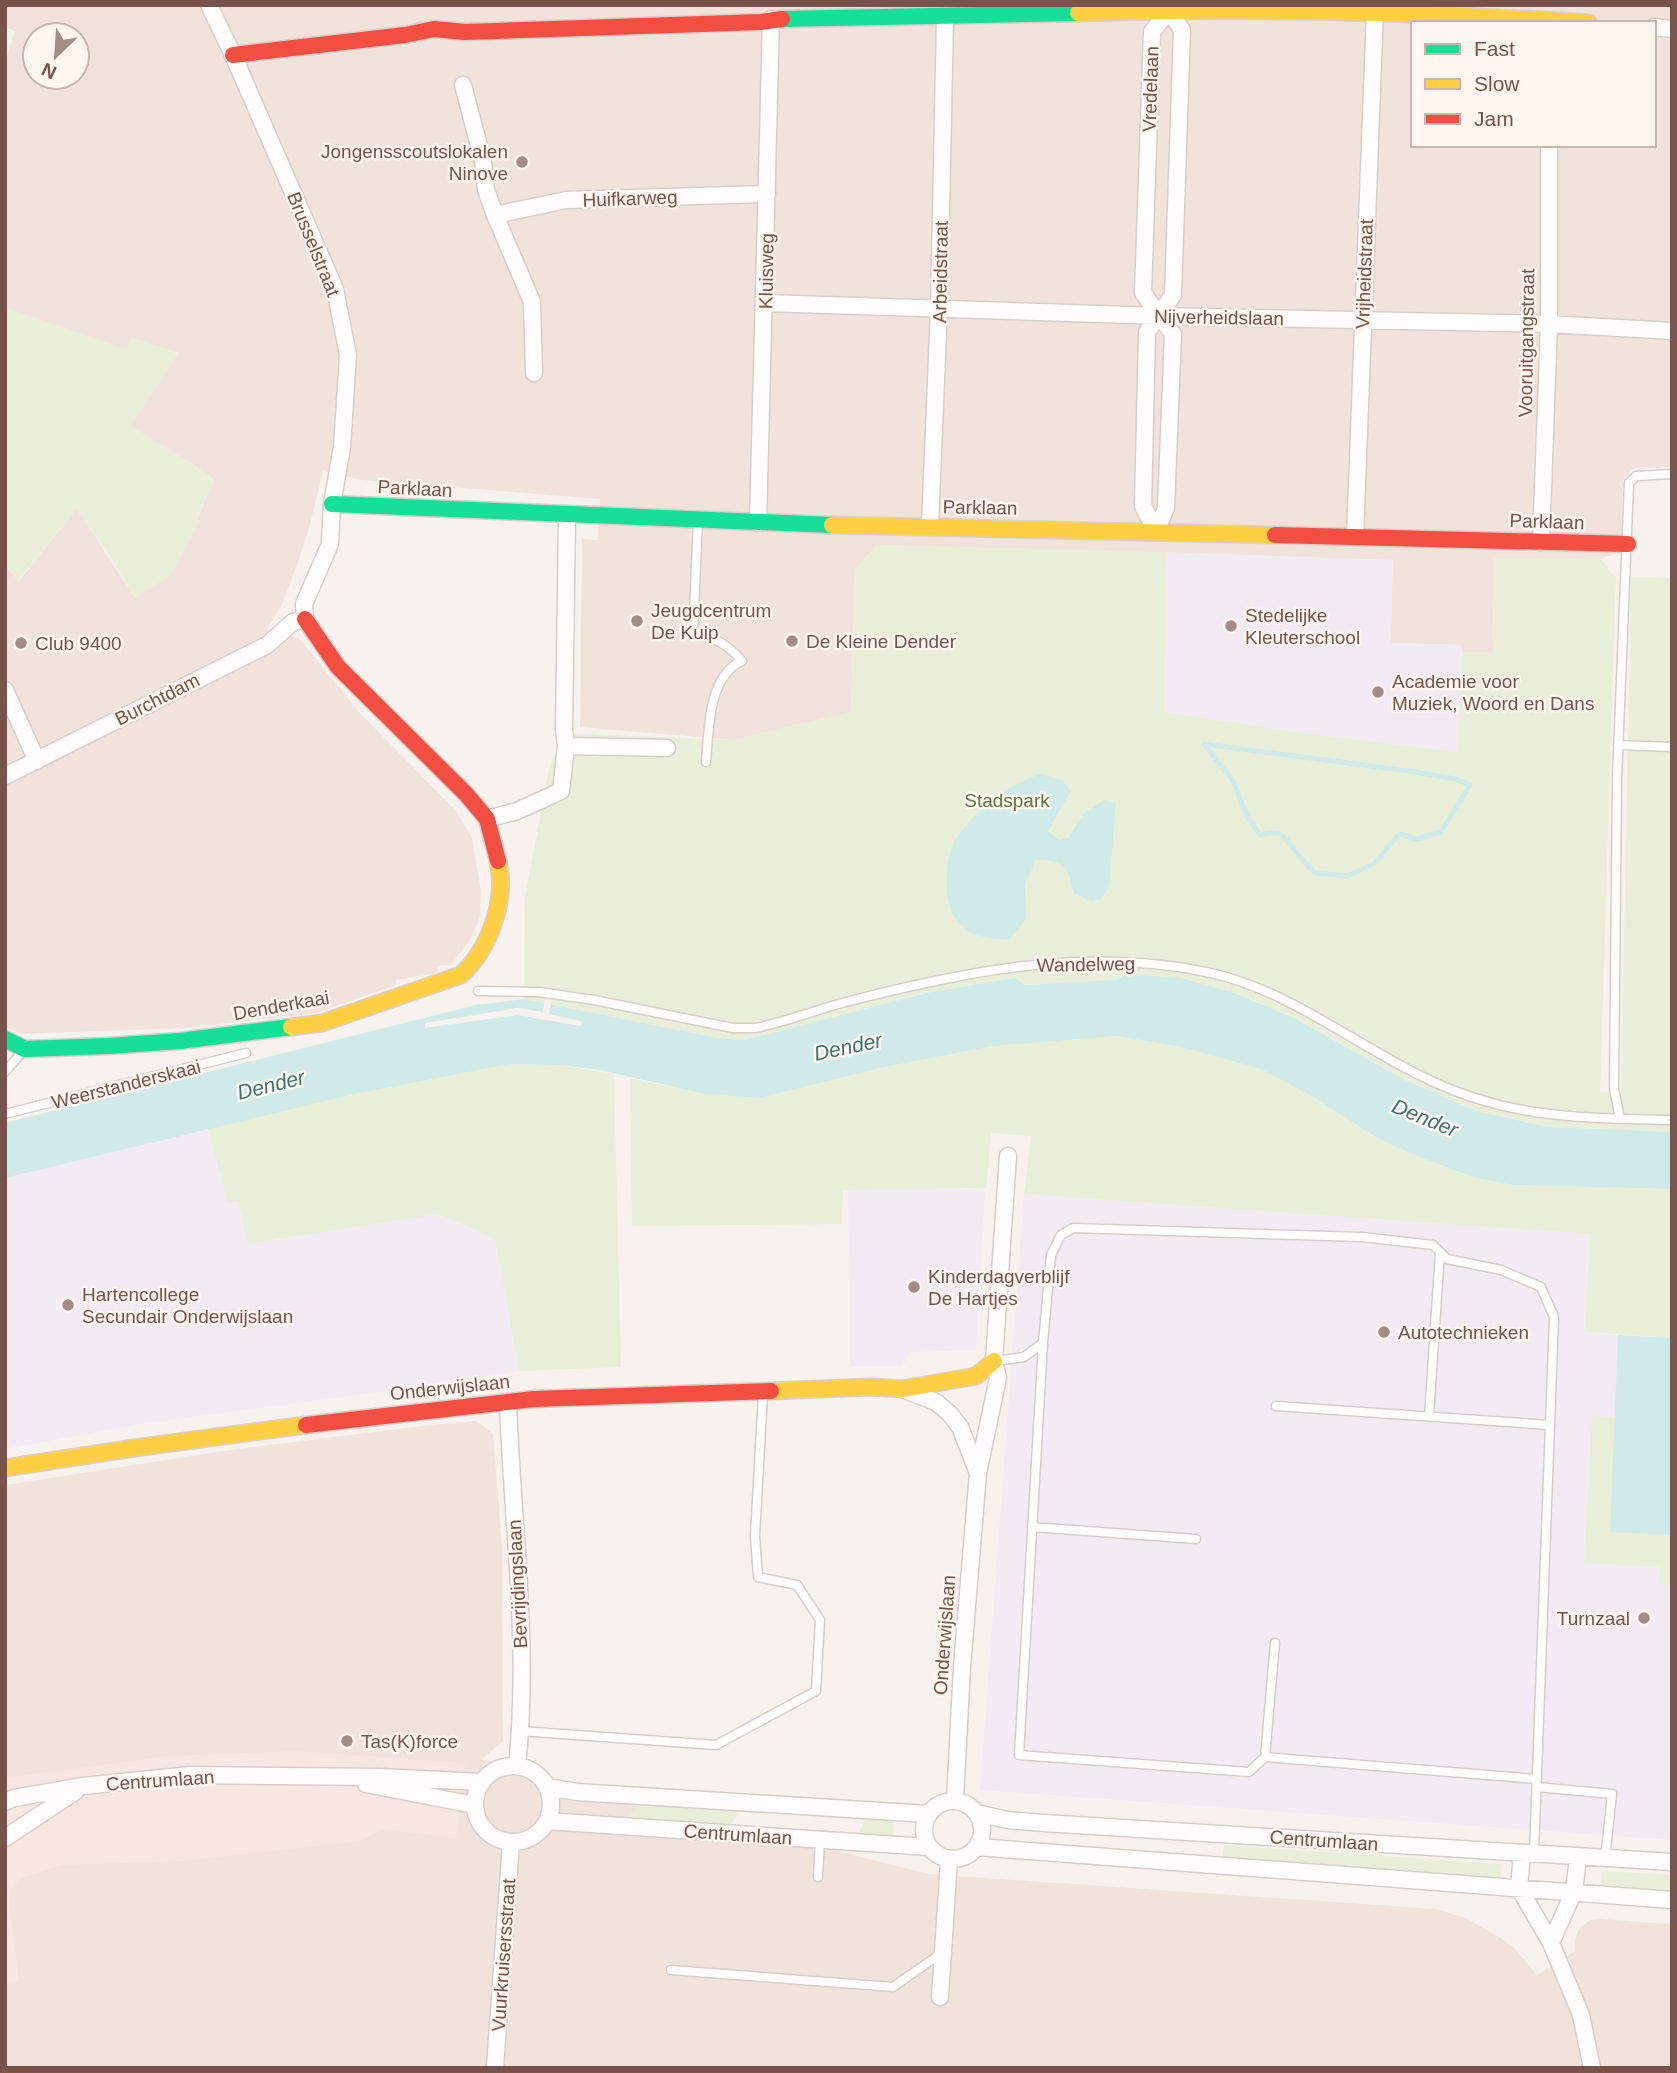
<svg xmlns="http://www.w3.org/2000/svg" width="1677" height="2073" font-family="Helvetica,sans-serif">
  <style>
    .residential { fill: #f1e3dc; fill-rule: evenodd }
    .commercial { fill: #f7e6e2 }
    .education { fill: #f2ebf4 }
    .green { fill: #e9eed9 }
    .water { fill: #cfeae8 }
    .pier { fill: #f8f2ee }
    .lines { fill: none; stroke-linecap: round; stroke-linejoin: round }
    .stream { stroke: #cfeae8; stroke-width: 5 }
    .lane-casing { stroke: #d7ceca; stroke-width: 11 }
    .street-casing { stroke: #d7ceca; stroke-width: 19 }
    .fast-casing { stroke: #d9cecb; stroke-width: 19 }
    .slow-casing { stroke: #d9cecb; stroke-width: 19 }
    .jam-casing { stroke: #d9cecb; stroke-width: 19 }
    .lane { stroke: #fefdfc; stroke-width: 8 }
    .street { stroke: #fefdfc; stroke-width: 16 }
    .fast { stroke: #16e098; stroke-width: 16 }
    .slow { stroke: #ffcf43; stroke-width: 16 }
    .jam { stroke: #f24e42; stroke-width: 16 }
    .poi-dot { fill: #a58b85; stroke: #fff6f0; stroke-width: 2.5 }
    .labels { text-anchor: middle; stroke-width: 5; stroke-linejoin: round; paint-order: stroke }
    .street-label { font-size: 19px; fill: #78534c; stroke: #fff6f0 }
    .poi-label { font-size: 19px; fill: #78534c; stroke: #fff6f0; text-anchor: start }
    .park-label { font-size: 19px; fill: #5c7741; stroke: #fff6f0 }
    .water-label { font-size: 21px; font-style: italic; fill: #3c7574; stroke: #fff6f0 }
  </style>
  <rect width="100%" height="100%" fill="#f8f2ee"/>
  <!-- residential -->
  <path class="residential" d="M5,5H1672V467L1633,469L1623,480L1621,552L1600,559L1494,558L1493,653L1462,652L1461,645L1391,643L1392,560L877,545L855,570L851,712L734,740L580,727L582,539L597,540L600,499L362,480L323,471L309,528L298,562L281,607L267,629L298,638L302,642L359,712L457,812L472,838L481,891L480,917L472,937L451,965L437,966L438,973L396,980V985L316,1013L184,1028L19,1034L5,1025V565L19,581L77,508L135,598L181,553L199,522L197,519L214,480L197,467L130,426L178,353L131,338L128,350L5,308V61L15,31L5,27ZM1413,23H1654V145H1413ZM35,35H77V77H35Z
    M477,1421L493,1434L502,1547L503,1741L482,1759L928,1874L1436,1909L1466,1918L1501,1938L1514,1948L1537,1975L1575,1951V1939L1579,1929L1590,1920L1601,1919L1672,1924V2068H5V1485L230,1450L430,1425Z"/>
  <!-- commercial -->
  <path class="commercial" d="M297,1751L465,1763L456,1839L384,1829L360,1841L183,1861L62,1865L22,1878L11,1889L9,1903L19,1981L5,1982V1778L169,1756Z"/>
  <!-- education -->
  <path class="education" d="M1166,552L1393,560L1391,643L1461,645L1459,752L1294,732L1164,712Z
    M208,1129L229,1202L238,1200L249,1244L437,1214L495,1239L519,1371L431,1385L145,1423L5,1449V1178Z
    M848,1176L985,1192L976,1350L911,1352L902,1366H850Z
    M1024,1194L1590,1234L1585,1332L1618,1335L1616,1418L1592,1415L1584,1562L1661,1567L1659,1584L1672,1585V1840L980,1790Z"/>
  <!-- green -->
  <path class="green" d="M5,308L127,349L131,337L178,353L130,426L197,467L214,480L197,518L199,522L171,575L135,598L109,555L77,508L18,581L5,565Z
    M877,545L1166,552L1164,712L1294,732L1458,752L1462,652L1493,653L1494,558L1600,559L1616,577L1600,1092L1621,1093L1631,577L1672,578V1132L1548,1127L1476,1111L1405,1080L1294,1018L1237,994L1181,978L1025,985L1014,978L931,992L744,1040L718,1038L524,999L525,897L549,768L556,753L557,733L733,740L851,712L855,570Z
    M1116,1036L1182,1047L1261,1069L1315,1098L1377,1138L1412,1154L1475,1178L1513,1185L1672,1189V1338L1585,1332L1590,1234L1024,1194L1031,1136L991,1133L986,1188L843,1190L842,1224L632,1226L630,1078L705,1094L759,1098L880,1068L993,1046Z
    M510,1064L560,1065L614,1074L621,1367L519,1371L495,1239L438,1214L248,1244L238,1201L228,1202L208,1129L355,1094Z
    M1592,1415L1616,1418L1610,1531L1672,1535V1585L1659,1584L1660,1567L1584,1563Z
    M637,1804L740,1811L731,1825L628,1818Z
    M866,1818L894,1820L893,1839L856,1837Z
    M1224,1845L1502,1864L1500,1878L1222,1858Z
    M1602,1871L1672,1875V1890L1601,1885Z"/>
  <!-- water -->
  <path class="water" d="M1041,774L1062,780L1071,791L1048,831L1059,840L1068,838L1085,812L1105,800L1116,803L1109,886L1101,899L1091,901L1074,893C1067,866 1064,860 1036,860L1025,883L1026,919L1010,939C963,940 945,922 947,875C947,864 950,848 956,839C977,809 1007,785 1041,774Z
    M1126,974L1181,978L1237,994L1294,1018L1405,1080L1476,1111L1548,1127L1672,1132V1189L1513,1185L1475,1178L1412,1154L1377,1138L1315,1098L1261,1069L1182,1047L1116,1036L993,1046L880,1068L759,1098L705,1094L600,1070L560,1065L510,1064L355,1094L5,1178V1123L476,1005L524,999L718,1038L744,1040L931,992L1015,978L1025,985L1117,980Z
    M1618,1335L1672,1338V1535L1610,1532Z"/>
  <!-- pier -->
  <path class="pier" d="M545,999L551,1000L549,1014L582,1021L581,1026L518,1015L425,1028V1023L517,1008L543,1012Z"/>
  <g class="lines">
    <!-- stream -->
    <path class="stream" d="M1204,744L1416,772L1455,779L1470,785L1441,832L1417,839L1399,834L1375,863L1348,876L1315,873C1308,866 1302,859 1296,852C1281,835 1286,829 1260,835L1247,816L1233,781Z"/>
    <!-- lane casing -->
    <g class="lane-casing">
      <path id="lane" d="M698,521L693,634C715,637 727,644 742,661C708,676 709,729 706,762
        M1618,745L1672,747
        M478,991L539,992L594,1000L733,1028H755C786,1022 815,1010 846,1002C965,971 1089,946 1211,973C1289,991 1350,1041 1419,1075C1506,1119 1578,1118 1672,1120
        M5,1072L23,1051
        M5,1114L246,1053
        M1620,1118L1614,1089L1617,779L1629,483L1636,476L1672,474
        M1043,1343L1019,1755L1249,1772L1265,1757L1537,1779
        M996,1361L1024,1357L1043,1343L1051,1255L1061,1235L1073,1228L1362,1237L1433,1245L1447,1259L1501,1270L1541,1287L1554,1317L1534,1854
        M1276,1406L1550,1425
        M1429,1416L1440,1252
        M1032,1527L1196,1539
        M520,1731L716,1745L816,1691L820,1620L797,1585L758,1577L755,1536L763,1394
        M1265,1757L1275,1643
        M1537,1787L1612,1794L1605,1859
        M818,1877L820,1840
        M671,1970L893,1987L943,1952"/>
    </g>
    <!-- street casing -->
    <g class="street-casing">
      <path id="street" d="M1654,27L1672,29
        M463,85L483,161L486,190L495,215
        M765,303L1159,316L1549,324L1672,331
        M534,373L532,302L495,215L566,200L767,194
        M758,523L771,19
        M930,526L939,308L945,18
        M1156,532L1166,508L1173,334L1143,293L1152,32L1169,10L1182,30L1173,295L1147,332L1143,506L1156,532
        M1355,537L1375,11
        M1541,542L1549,324V145
        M5,690L37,761
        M566,746L667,748
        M5,776L267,645L293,622L305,619L304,604L330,544L332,504L342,447L348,355L335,289L233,55L209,5
        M487,819L517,811L561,791L566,746L564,730L567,516
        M902,1389L936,1402L950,1414L960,1427L978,1473L962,1667L955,1800
        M508,1402C512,1523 530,1645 517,1766
        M978,1473L998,1378L994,1361L1008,1156
        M475 1804a38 38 0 1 1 76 0a38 38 0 1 1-76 0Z
        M366,1784L474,1805
        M547,1787L577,1792L928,1814
        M924 1830a29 29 0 1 1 58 0a29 29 0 1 1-58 0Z
        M5,1802L14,1798L83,1786L190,1775L380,1777L482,1782
        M977,1813L1007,1820L1044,1823L1672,1862
        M547,1821L928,1847
        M5,1838L76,1791
        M977,1847L1672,1900
        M1522,1853L1519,1888L1551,1943L1581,2015L1592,2068
        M1551,1943L1574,1891L1578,1858
        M940,1997L949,1860
        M495,2068L511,1842"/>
    </g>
    <!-- fast casing -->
    <g class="fast-casing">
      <path id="fast" d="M782,19L1078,13
        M332,504L832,525
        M5,1039L25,1049L108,1046L180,1041L291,1027"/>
    </g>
    <!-- slow casing -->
    <g class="slow-casing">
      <path id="slow" d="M1078,13C1249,7 1419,12 1589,23
        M832,525L1275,535
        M291,1027L322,1023L461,975C490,948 507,900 498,861
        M771,1391L871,1387L902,1389L976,1376L994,1361
        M5,1468L134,1448L306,1425"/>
    </g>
    <!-- jam casing -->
    <g class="jam-casing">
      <path id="jam" d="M233,55L405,35L434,29L465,32L761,22L782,19
        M1275,535L1628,544
        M305,619L338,667L466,794L487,819L498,861
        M306,1425L534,1399L771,1391"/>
    </g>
    <!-- lane -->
    <use href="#lane" class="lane"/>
    <!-- street -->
    <use href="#street" class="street"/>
    <!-- fast -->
    <use href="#fast" class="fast"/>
    <!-- slow -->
    <use href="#slow" class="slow"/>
    <!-- jam -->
    <use href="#jam" class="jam"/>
  </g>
  <!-- markers -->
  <g class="poi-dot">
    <circle cx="522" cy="162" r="7"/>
    <circle cx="637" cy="621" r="7"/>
    <circle cx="1231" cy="626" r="7"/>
    <circle cx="792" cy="641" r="7"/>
    <circle cx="21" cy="643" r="7"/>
    <circle cx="1378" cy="692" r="7"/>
    <circle cx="914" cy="1287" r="7"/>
    <circle cx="68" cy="1305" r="7"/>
    <circle cx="1384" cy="1332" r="7"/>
    <circle cx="1644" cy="1618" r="7"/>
    <circle cx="347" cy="1741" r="7"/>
  </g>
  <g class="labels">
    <!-- street labels -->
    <g class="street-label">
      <text transform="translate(1150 89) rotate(-88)" y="7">Vredelaan</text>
      <text transform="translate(630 198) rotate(-2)" y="7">Huifkarweg</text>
      <text transform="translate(314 244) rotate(68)" y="7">Brusselstraat</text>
      <text transform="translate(766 271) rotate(-89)" y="7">Kluisweg</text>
      <text transform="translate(940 272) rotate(-89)" y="7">Arbeidstraat</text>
      <text transform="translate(1364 274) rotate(-88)" y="7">Vrijheidstraat</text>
      <text transform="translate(1219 317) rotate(1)" y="7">Nijverheidslaan</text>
      <text transform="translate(1526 343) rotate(-89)" y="7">Vooruitgangstraat</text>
      <text transform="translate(415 488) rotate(3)" y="7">Parklaan</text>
      <text transform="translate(980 507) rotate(1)" y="7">Parklaan</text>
      <text transform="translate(1547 521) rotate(2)" y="7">Parklaan</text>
      <text transform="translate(157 699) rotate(-27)" y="7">Burchtdam</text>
      <text transform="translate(1086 964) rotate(-1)" y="7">Wandelweg</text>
      <text transform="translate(281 1005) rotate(-10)" y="7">Denderkaai</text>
      <text transform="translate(126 1084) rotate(-14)" y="7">Weerstanderskaai</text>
      <text transform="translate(450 1387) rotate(-6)" y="7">Onderwijslaan</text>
      <text transform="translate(517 1584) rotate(-93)" y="7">Bevrijdingslaan</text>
      <text transform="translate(944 1635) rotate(-86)" y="7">Onderwijslaan</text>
      <text transform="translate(160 1780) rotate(-4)" y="7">Centrumlaan</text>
      <text transform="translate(738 1834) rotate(4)" y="7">Centrumlaan</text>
      <text transform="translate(1324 1840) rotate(4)" y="7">Centrumlaan</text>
      <text transform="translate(503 1955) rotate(-86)" y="7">Vuurkruisersstraat</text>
    </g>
    <!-- poi labels -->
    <g class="poi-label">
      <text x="508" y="158" text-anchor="end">Jongensscoutslokalen<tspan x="508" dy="22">Ninove</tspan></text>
      <text x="651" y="617">Jeugdcentrum<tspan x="651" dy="22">De Kuip</tspan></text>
      <text x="1245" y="622">Stedelijke<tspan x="1245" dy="22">Kleuterschool</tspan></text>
      <text x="806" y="648">De Kleine Dender</text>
      <text x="35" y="650">Club 9400</text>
      <text x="1392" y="688">Academie voor<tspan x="1392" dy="22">Muziek, Woord en Dans</tspan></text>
      <text x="928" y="1283">Kinderdagverblijf<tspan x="928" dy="22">De Hartjes</tspan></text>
      <text x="82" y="1301">Hartencollege<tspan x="82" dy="22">Secundair Onderwijslaan</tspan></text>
      <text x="1398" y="1339">Autotechnieken</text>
      <text x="1630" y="1625" text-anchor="end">Turnzaal</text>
      <text x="361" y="1748">Tas(K)force</text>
    </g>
    <!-- park labels -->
    <g class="park-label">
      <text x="1007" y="807">Stadspark</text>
    </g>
    <!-- water labels -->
    <g class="water-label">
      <text transform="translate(848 1047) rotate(-12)" y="7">Dender</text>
      <text transform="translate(271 1085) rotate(-14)" y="7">Dender</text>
      <text transform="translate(1425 1118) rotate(22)" y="7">Dender</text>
    </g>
  </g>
  <!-- border -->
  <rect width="1677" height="2073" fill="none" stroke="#78534c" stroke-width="14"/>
  <!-- legend -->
  <rect x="1411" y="21" width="245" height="126" fill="#fff6f0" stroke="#c9b5ae" stroke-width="2"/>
  <rect x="1425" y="44" width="35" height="10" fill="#16e098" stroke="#c9b5ae" stroke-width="2"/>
  <text x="1474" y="56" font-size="21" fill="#78534c">Fast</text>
  <rect x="1425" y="79" width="35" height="10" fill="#ffcf43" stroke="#c9b5ae" stroke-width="2"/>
  <text x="1474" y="91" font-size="21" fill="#78534c">Slow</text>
  <rect x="1425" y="114" width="35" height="10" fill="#f24e42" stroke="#c9b5ae" stroke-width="2"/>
  <text x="1474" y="126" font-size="21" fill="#78534c">Jam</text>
  <!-- north arrow -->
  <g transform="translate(56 56) rotate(205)"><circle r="33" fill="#fff6f0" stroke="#c9b5ae" stroke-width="2"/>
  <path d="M0-5L12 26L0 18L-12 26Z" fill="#a58b85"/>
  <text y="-10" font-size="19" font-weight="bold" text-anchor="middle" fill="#78534c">N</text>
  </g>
</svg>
